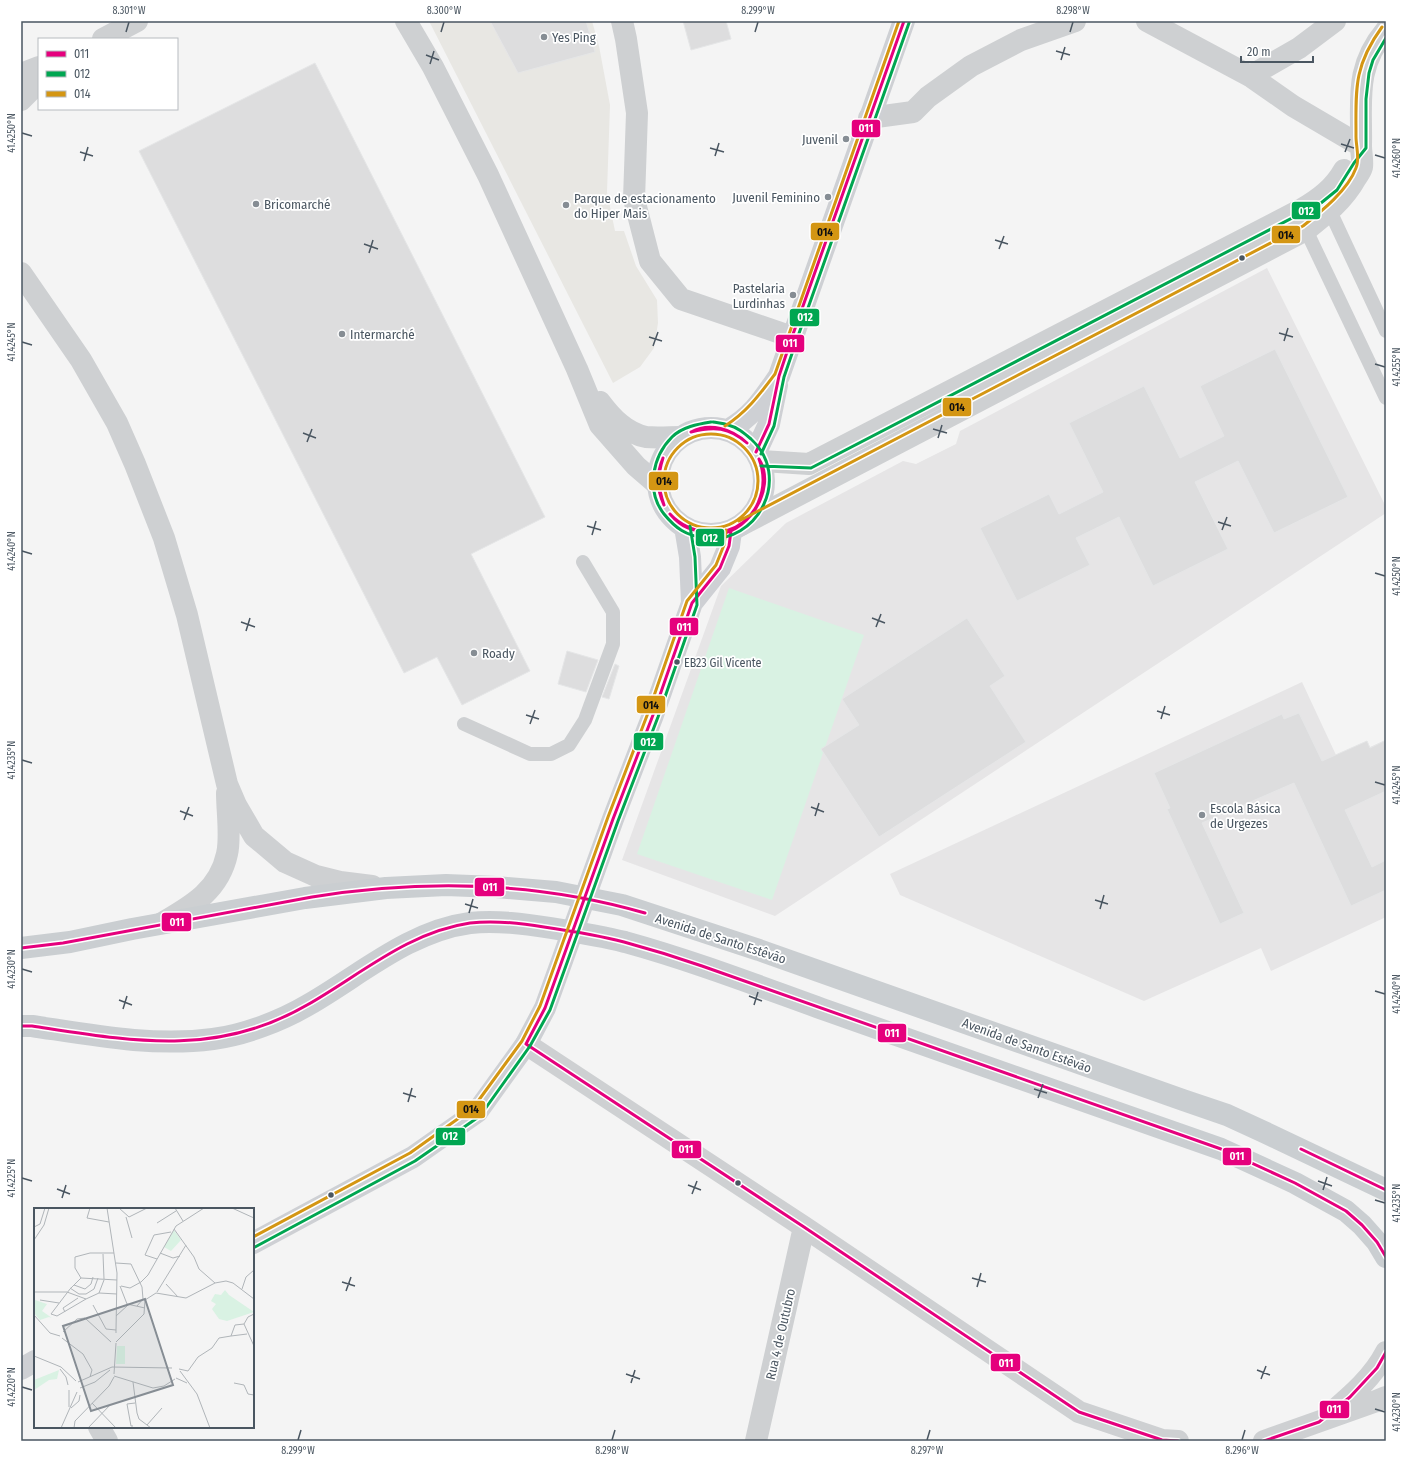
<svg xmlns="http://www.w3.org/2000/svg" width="1407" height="1462" font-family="'Fira Sans Condensed',sans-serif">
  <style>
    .commercial { fill: #e8e7e3 }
    .education { fill: #e6e5e6 }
    .green { fill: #d9f2e3 }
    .building { fill: #ddddde; stroke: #e5e6e7 }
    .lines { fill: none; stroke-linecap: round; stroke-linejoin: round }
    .lane { stroke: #ced0d2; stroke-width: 14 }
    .street { stroke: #ced0d2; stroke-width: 22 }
    .secondary { stroke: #ced0d4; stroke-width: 22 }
    .primary { stroke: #caced1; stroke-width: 22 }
    .bus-1-casing { stroke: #fff; stroke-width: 6 }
    .bus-2-casing { stroke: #fff; stroke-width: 6 }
    .bus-3-casing { stroke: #fff; stroke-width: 6 }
    .bus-1 { stroke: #e5007d; stroke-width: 3 }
    .bus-2 { stroke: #00a651; stroke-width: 3 }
    .bus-3 { stroke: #d49613; stroke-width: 3 }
    .ticks { fill: none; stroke: #4a5661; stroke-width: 1.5 }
    .poi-dot { fill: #868d94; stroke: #fff; stroke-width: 1.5 }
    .bus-dot { fill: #4a5661; stroke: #fff; stroke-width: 1.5 }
    .labels { text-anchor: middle; stroke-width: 3.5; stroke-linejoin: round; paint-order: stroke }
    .bus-label { font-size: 12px; fill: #4a5661; stroke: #fff; text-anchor: start }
    .poi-label { font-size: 13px; fill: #4a5661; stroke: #fff; text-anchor: start }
    .street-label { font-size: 13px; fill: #4a5661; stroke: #fff }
    .inset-road { fill: none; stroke: #b0b5b9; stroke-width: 1 }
    .view { fill: #868d94; fill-opacity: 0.15; stroke: #868d94; stroke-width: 2 }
    .inset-edge { fill: none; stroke: #4a5661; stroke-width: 2 }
    .line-badge { stroke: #fff; stroke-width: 1.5 }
    .badge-label { font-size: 11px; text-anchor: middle; font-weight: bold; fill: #fff }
    .pale-badge-label { font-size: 11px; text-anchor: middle; font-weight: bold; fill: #111 }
    .neatline { fill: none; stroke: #4a5661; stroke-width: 1.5 }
    .ticks-label { font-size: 10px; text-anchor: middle; fill: #4a5661 }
  </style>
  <rect width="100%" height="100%" fill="#f4f4f4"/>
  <!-- commercial -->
  <path class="commercial" d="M429,21H592L599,46L610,105L607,192L615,231H624L636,266L657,300L658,323L654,348L640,367L613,383Z"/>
  <!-- education -->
  <path class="education" d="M1267,268L1386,507V513L775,916L622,860L721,586L786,523L903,461L916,464L956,444L960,431Z
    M1302,682L1336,755L1367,741L1370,747L1386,740V917L1271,971L1261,948L1144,1001L900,895L890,874Z"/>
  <!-- green -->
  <path class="green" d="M729,588L864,635L772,900L637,854Z"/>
  <!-- building -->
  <path class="building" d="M490,21H586L595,52L518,73Z
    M683,21H726L731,39L691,50Z
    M315,63L545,517L471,554L530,671L462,705L437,657L404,673L139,151Z
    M1275,349L1348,497L1274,533L1238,461L1195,482L1228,549L1153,586L1119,517L1076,538L1090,565L1017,601L980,528L1049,494L1059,514L1103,492L1069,423L1144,386L1180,458L1224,436L1200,386Z
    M967,618L1005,676L990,686L1026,742L879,837L821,749L859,725L842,699Z
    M567,651L598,660L586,692L558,684Z
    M615,664L619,666L609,699L602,697Z
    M1299,713L1322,761L1367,741L1370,748L1386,740V791L1345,810L1372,867L1386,860V890L1351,906L1294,783L1202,823L1244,913L1220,924L1167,809L1170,808L1154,773L1282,714L1284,719Z"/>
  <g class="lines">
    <!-- lane -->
    <path class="lane" d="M1330,211L1386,331
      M1306,230L1386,398
      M464,724L530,754H551L569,745L585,720L613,644V612L583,562"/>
    <!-- street -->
    <path class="street" d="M406,21L433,67L488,175L577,369L600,425L636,466L658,485
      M622,21L626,39L637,113L634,199L650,261L681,299L792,337
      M1147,21L1250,76L1293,106L1361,146
      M103,39L137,21
      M21,74L39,67
      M1250,76L1299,48L1335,21
      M21,100L39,82
      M869,118L913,112L928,97L971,66L1021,40L1075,21
      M21,273L81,360L117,423L135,464L164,538L187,615L227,784L236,805L254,836L285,862L316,876L340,882L372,886
      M600,402C612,418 626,433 646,437C657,438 670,437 681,437
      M761,461L809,464L1302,209C1319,199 1334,188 1344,170
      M741,525L1306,230C1325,215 1344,200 1356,178C1358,175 1361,171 1362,167C1363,161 1361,152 1361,146C1362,100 1354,68 1386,30
      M162,923C191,906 219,891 227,854C231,838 227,811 227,793
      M526,1044L804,1227L1079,1412L1162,1440L1178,1441
      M1331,1413C1352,1395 1373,1377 1386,1352
      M99,1427L107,1441
      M756,1441L804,1227
      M1264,1441L1374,1402L1386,1397"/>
    <!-- secondary -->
    <path class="secondary" d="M658 481a53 53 0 1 1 106 0a53 53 0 1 1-106 0Z
      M728,430C753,416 763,399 779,376L904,21
      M756,452L769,424L777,385
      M685,527L690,557L692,603
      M253,1243L413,1157L477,1112L526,1044L545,1008L613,819L653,715L692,603L720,568L729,546L731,531
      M21,1369L35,1361"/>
    <!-- primary -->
    <path class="primary" d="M21,948L70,942L132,929L305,898L386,888L446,885L496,887L556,892L622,905L759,950L1183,1100L1227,1115L1264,1132L1386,1190
      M21,1026H32C92,1035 153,1047 213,1039C244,1035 281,1021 308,1005C359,976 409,931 470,923C496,920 525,924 551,928C576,932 601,936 625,942C694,961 761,987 828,1011C959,1057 1090,1104 1221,1149L1295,1183L1346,1211L1362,1225L1377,1242L1386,1257"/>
    <!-- bus-1 casing -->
    <g class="bus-1-casing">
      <path id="bus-1" d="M691,432C710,422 732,429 747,443
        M691,432C714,426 729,427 747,443
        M756,452L769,424L779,376L792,337L904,21
        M663,458C657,477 658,487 664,505
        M663,458C656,474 657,490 664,505
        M670,514C681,526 694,531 710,533
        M670,514C682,528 692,531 710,533
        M711,534C746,538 778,489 759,459
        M711,534C715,533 721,533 726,531C757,522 770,488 759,459
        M21,948L63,943L312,897C425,879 535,881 645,913
        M21,1026H32C131,1041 216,1058 307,1005C360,975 408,932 470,923C495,920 520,923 544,927C571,931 598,935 624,942C650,949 676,957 702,966L1221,1149L1295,1183L1346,1211L1362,1225L1377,1242L1386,1257
        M526,1044L804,1227L1079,1412L1162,1440L1178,1441
        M526,1044L545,1008L613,819L653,715L692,603L720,568L729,546L731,531
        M1301,1149L1386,1190
        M1264,1441L1319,1422L1350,1397L1377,1368L1386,1352"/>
    </g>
    <!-- bus-2 casing -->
    <g class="bus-2-casing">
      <path id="bus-2" d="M711,422C698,424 682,427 672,437C652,457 646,491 664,514C676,529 686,535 704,538C759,545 792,476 751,439C744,433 737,427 728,425C723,423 718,423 713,422
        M761,454L774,426L784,377L797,339L909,23
        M761,466L811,468L1321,203L1337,190L1354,163L1366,148V99L1369,73L1373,60L1386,38
        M255,1247L415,1161L480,1116L530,1046L550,1010L618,821L658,717L697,605L695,557L690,526"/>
    </g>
    <!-- bus-3 casing -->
    <g class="bus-3-casing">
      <path id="bus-3" d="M725,426C747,412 760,394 775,374L899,21
        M664 481a47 47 0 1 1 94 0a47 47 0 1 1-94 0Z
        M739,521L1303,226C1322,211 1348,190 1356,168C1360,159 1356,146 1356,137C1356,90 1353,67 1382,27
        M253,1237L410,1153L473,1108L522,1041L540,1006L608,817L648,713L687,601L716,565L724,545L726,530"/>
    </g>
    <!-- bus-1 -->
    <use href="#bus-1" class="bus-1"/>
    <!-- bus-2 -->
    <use href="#bus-2" class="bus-2"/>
    <!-- bus-3 -->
    <use href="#bus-3" class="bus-3"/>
  </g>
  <!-- ticks -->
  <path class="ticks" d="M126,32L129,22M441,32L444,22M755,32L758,22M1070,32L1073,22M1056,51L1070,55M426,55L439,60M1061,60L1065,47M430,64L434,51M22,133L32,136M1341,144L1354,148M710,148L724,152M80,152L93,156M1345,152L1350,139M1375,155L1385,158M715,156L719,143M84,161L88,147M995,240L1008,244M364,244L378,249M999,249L1004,236M369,253L373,240M1279,333L1293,337M649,337L662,341M1284,341L1288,328M22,342L32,345M653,346L658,332M1375,364L1385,367M933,429L947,433M303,433L316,438M938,438L942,425M307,442L312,429M1218,522L1231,526M587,526L601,530M1222,530L1227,517M592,535L596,521M22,551L32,554M1375,573L1385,576M872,618L885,623M241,622L255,627M876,627L881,614M246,631L250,618M1157,711L1170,715M526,715L539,719M1161,719L1165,706M530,724L535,710M22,760L32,763M1375,782L1385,785M811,807L824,812M180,811L193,816M815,816L819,803M184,820L189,807M1095,900L1108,904M465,904L478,908M1100,909L1104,895M469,913L473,899M22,969L32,972M1375,991L1385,994M749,996L762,1001M119,1000L132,1005M754,1005L758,992M123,1009L127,996M1034,1089L1047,1093M403,1093L416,1097M1038,1098L1043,1084M408,1102L412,1088M22,1178L32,1181M1318,1181L1332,1186M688,1185L701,1190M57,1189L70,1194M1323,1190L1327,1177M692,1194L697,1181M62,1198L66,1185M1375,1200L1385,1203M972,1278L986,1282M342,1282L355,1286M977,1287L981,1273M346,1291L351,1277M1257,1370L1270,1375M626,1374L640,1379M1261,1379L1266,1366M631,1383L635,1370M22,1387L32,1390M1375,1409L1385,1412M298,1440L301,1430M612,1440L615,1430M927,1440L930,1430M1242,1440L1245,1430"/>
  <!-- markers -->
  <g class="poi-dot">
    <circle cx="544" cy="37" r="4"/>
    <circle cx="846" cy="139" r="4"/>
    <circle cx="828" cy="197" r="4"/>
    <circle cx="256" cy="204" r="4"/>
    <circle cx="566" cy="205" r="4"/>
    <circle cx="793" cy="295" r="4"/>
    <circle cx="342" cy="334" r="4"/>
    <circle cx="474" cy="653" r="4"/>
    <circle cx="1202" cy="815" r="4"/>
  </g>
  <g class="bus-dot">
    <circle cx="1242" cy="258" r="3.5"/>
    <circle cx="677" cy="662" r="3.5"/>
    <circle cx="738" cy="1183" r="3.5"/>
    <circle cx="331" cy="1195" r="3.5"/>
  </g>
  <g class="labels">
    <!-- bus labels -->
    <g class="bus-label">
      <text x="684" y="667">EB23 Gil Vicente</text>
    </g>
    <!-- poi labels -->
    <g class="poi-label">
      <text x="552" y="42">Yes Ping</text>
      <text x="838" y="144" text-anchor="end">Juvenil</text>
      <text x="820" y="202" text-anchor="end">Juvenil Feminino</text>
      <text x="574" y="203">Parque de estacionamento<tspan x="574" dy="15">do Hiper Mais</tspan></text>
      <text x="264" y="209">Bricomarché</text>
      <text x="785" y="293" text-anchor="end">Pastelaria<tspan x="785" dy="15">Lurdinhas</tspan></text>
      <text x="350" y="339">Intermarché</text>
      <text x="482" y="658">Roady</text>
      <text x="1210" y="813">Escola Básica<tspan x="1210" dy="15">de Urgezes</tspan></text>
    </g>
    <!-- street labels -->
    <g class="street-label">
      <text transform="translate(721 938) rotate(18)" y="5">Avenida de Santo Estêvão</text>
      <text transform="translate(1027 1045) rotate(20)" y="5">Avenida de Santo Estêvão</text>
      <text transform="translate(780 1334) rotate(-77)" y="5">Rua 4 de Outubro</text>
    </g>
  </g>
  <!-- overview -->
  <g transform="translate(34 1208)">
    <rect width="220" height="220" fill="#f4f4f4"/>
    <path d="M140,22L147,32L137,43L130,39ZM191,82L195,87L220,104L193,113L185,111L178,101L182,96L177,93L181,86L187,87ZM0,85L1,92L13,96L8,103L18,110L15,109L6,112L0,105ZM83,138H91V156H82ZM25,162L23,171L15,172L0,182V172Z" fill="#d9f2e3"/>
    <path class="inset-road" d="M56,0L53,10L75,14M73,0L83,65L82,122M85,0L95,9L113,0M141,0L149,13M198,0L220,10M92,9L98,30M123,15L142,3M0,19L6,16L11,0M140,21L160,49L165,61L181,75M0,32L10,17L15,0M126,45L139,50L146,48M69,46L70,71M123,51L111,47L120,27L137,24M82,55L97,56L108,79L109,91L103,98M47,70L41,60V49L56,45H80M132,76L144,89M40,77L51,81L57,76L59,69M86,78L93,96L111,100M87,78L96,80L107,74L114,67L142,18L170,0M36,80L45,86H52L60,81L64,70M208,81L212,69L220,62M0,84H33L52,91L65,85L83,86M123,84L152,37M65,85L70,72M52,91L23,108L17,106L36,81L47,70L83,72M6,92L25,95M59,97L72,121L82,122V125M31,104L29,100L44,90M220,106L214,109L210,116L220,138M0,107L16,125L26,128M82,108L94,97M210,116L201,117L197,128L213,126M29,124L43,111L51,110L77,134M28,130L49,146L58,162L56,169M82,134L110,106L111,92L122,85L152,90L181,75L192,73L199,75L220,91M0,148L27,159L42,173M26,161L32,169L34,177M145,161L154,163L164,149L178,140L185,130L197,128M146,163L163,186L176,220M80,166L82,135M80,168L119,180L130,178L141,171M142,170L153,175M44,174L78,159L138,160M99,174L103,205L105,211L117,220M200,175L210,177L214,186L220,187M46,180L61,174L76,162M35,182V199M58,195L82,220M37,200L45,193L46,187M113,217L128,200M99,218H97L93,196L101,195M27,220L43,184M40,220L41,213L75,178L80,169M54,220L77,196"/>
    <path class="view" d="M111,91L139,177L57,203L29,118Z"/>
    <rect width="220" height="220" class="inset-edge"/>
  </g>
  <g class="line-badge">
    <rect x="851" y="119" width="30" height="19" rx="4" fill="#e5007d"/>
    <rect x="1291" y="201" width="30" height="19" rx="4" fill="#00a651"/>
    <rect x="810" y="222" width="30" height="19" rx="4" fill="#d49613"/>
    <rect x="1271" y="225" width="30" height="19" rx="4" fill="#d49613"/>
    <rect x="789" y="308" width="31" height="19" rx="4" fill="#00a651"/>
    <rect x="775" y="334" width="30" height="19" rx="4" fill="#e5007d"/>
    <rect x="942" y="397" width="30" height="20" rx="4" fill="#d49613"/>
    <rect x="648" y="471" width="31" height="20" rx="4" fill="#d49613"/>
    <rect x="695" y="528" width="30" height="19" rx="4" fill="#00a651"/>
    <rect x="669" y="617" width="30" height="19" rx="4" fill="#e5007d"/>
    <rect x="636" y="695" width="30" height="19" rx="4" fill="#d49613"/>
    <rect x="633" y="732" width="31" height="19" rx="4" fill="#00a651"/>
    <rect x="474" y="877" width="31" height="20" rx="4" fill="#e5007d"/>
    <rect x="161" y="912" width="31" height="20" rx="4" fill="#e5007d"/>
    <rect x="877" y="1023" width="30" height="20" rx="4" fill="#e5007d"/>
    <rect x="456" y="1100" width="30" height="19" rx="4" fill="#d49613"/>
    <rect x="435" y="1127" width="31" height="19" rx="4" fill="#00a651"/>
    <rect x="671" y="1140" width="31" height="19" rx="4" fill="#e5007d"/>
    <rect x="1222" y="1147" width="30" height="19" rx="4" fill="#e5007d"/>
    <rect x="990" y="1353" width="31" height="19" rx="4" fill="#e5007d"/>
    <rect x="1319" y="1400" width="31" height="19" rx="4" fill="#e5007d"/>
  </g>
  <g class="badge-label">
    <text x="866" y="132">011</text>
    <text x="1306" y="215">012</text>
    <text x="805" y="321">012</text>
    <text x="790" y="347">011</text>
    <text x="710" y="542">012</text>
    <text x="684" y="631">011</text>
    <text x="648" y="746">012</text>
    <text x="490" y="891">011</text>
    <text x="177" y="926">011</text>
    <text x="892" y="1037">011</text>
    <text x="450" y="1140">012</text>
    <text x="686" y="1153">011</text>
    <text x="1237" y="1160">011</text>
    <text x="1006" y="1367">011</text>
    <text x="1334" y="1413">011</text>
  </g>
  <g class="pale-badge-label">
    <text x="825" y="236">014</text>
    <text x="1286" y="239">014</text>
    <text x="957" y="411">014</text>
    <text x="664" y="485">014</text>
    <text x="651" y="709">014</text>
    <text x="471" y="1113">014</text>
  </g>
  <!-- border -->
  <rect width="1407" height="1462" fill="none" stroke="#ffffff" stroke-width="44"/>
  <!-- legend -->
  <rect x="38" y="38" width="140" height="72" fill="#ffffff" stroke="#b7bbc0"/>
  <rect x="46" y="51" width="20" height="6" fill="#e5007d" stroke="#b7bbc0"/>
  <text x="74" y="58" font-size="12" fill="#4a5661">011</text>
  <rect x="46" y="71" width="20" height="6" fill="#00a651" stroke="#b7bbc0"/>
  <text x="74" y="78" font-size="12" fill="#4a5661">012</text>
  <rect x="46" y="91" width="20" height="6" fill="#d49613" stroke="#b7bbc0"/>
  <text x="74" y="98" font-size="12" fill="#4a5661">014</text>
  <!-- scale -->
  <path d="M1241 56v6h72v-6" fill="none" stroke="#4a5661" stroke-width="2"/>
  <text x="1247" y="56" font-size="12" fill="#4a5661" stroke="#ffffff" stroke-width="3" paint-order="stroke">20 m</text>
  <rect x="22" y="22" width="1363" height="1418" class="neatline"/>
  <g class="ticks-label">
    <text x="129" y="14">8.301°W</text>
    <text x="444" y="14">8.300°W</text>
    <text x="758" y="14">8.299°W</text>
    <text x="1073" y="14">8.298°W</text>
    <text transform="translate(11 133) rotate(-90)" y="4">41.4250°N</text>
    <text transform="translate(1396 158) rotate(-90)" y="4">41.4260°N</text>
    <text transform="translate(11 342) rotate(-90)" y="4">41.4245°N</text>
    <text transform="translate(1396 367) rotate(-90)" y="4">41.4255°N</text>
    <text transform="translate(11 551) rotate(-90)" y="4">41.4240°N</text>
    <text transform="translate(1396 576) rotate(-90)" y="4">41.4250°N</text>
    <text transform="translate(11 760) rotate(-90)" y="4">41.4235°N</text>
    <text transform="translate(1396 785) rotate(-90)" y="4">41.4245°N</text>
    <text transform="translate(11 969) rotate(-90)" y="4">41.4230°N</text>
    <text transform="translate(1396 994) rotate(-90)" y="4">41.4240°N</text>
    <text transform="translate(11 1178) rotate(-90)" y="4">41.4225°N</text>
    <text transform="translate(1396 1203) rotate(-90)" y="4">41.4235°N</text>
    <text transform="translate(11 1387) rotate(-90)" y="4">41.4220°N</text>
    <text transform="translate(1396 1412) rotate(-90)" y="4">41.4230°N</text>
    <text x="298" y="1454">8.299°W</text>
    <text x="612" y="1454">8.298°W</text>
    <text x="927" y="1454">8.297°W</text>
    <text x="1242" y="1454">8.296°W</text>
  </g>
</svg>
